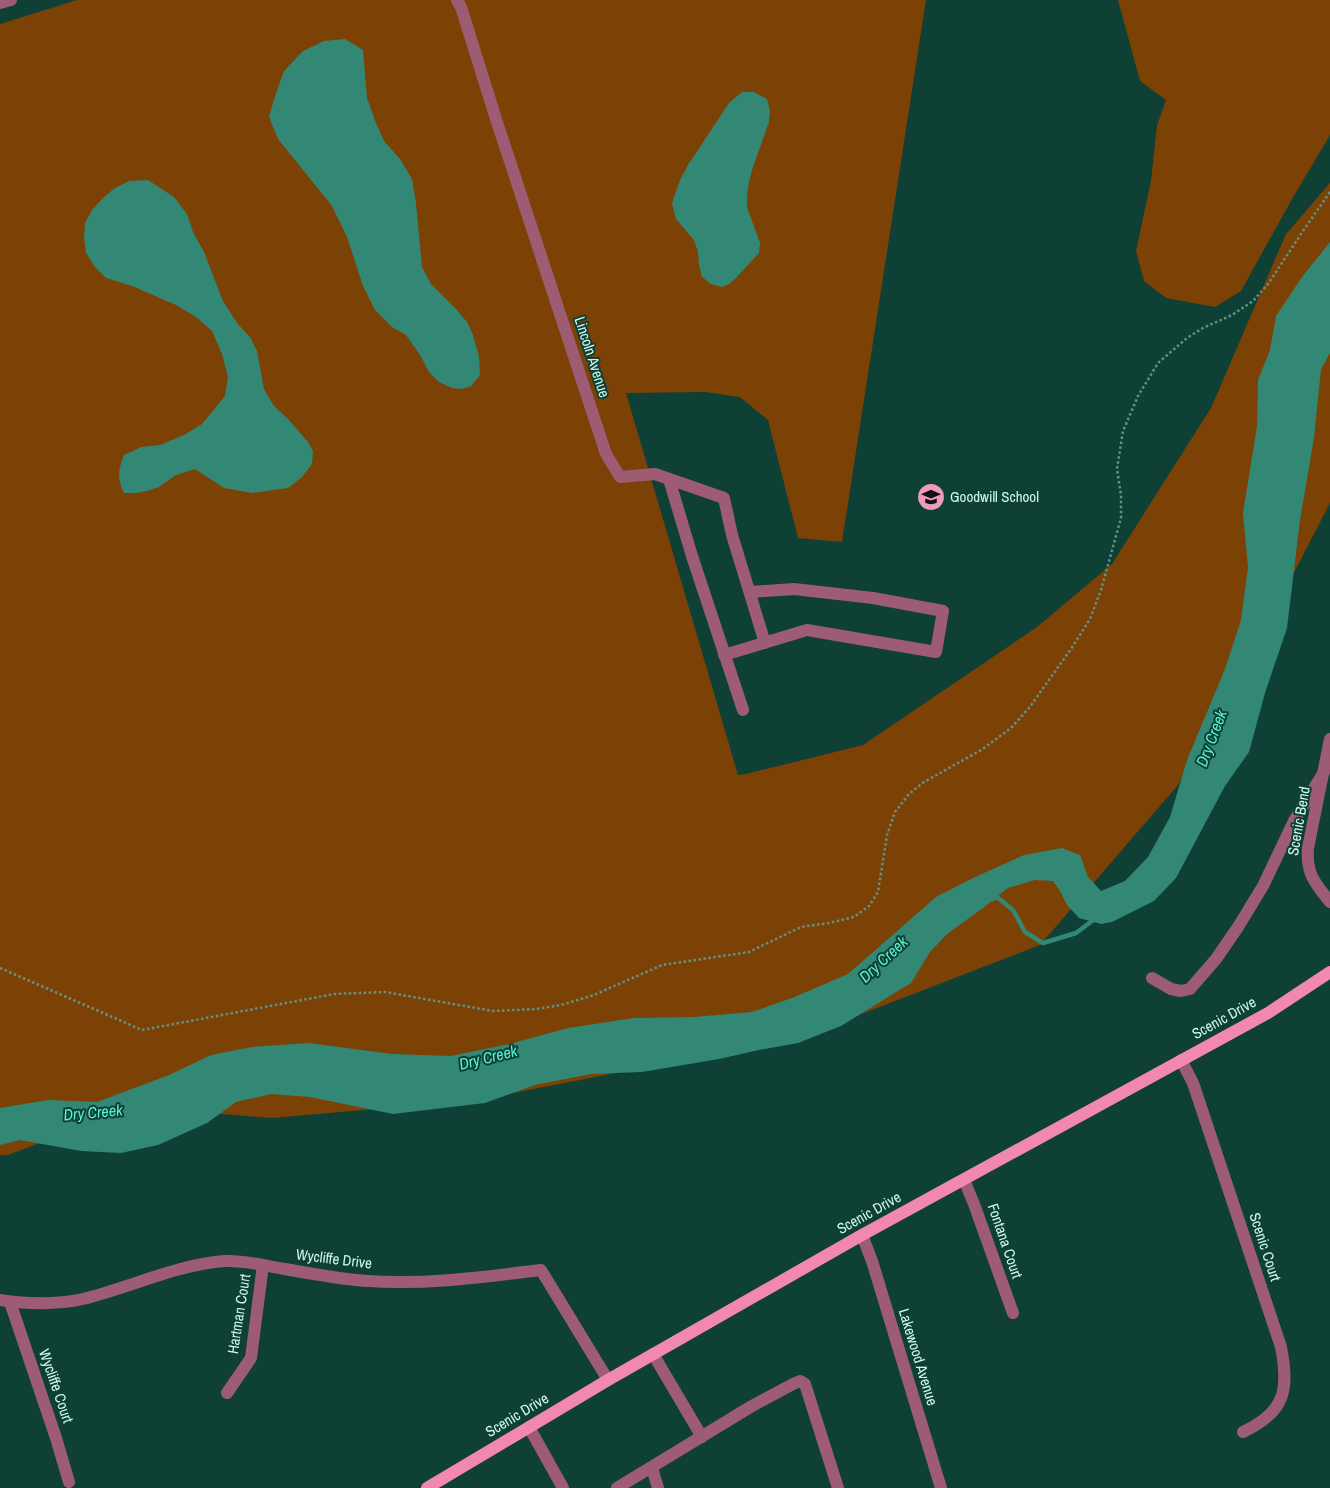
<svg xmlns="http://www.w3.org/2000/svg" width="1330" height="1488" font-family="'Archivo Narrow',sans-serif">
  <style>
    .green { fill: #7c4105 }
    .water { fill: #338775 }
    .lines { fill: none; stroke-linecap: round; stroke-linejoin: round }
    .stream { stroke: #338775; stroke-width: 4.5 }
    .path { stroke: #639186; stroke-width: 2.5; stroke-dasharray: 2.5 2.5; stroke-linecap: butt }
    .minor { stroke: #9d5c74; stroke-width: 12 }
    .major { stroke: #f288af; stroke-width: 12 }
    .labels { text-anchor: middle; stroke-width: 4; stroke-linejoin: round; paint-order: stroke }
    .street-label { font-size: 15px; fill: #cef8ec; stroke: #0e4036 }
    .poi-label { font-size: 15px; fill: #cef8ec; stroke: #0e4036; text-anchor: start }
    .water-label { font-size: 16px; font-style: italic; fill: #58f3d4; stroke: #0e4036 }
  </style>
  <rect width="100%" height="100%" fill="#0e4036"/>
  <!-- green -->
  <path class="green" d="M77,0H926L842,542L798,538L768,420L740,397L705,392L626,393L738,775L746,774L863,745L1037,627L1112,564L1211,408L1286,234L1330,183V503L1258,642L1178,785L1040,945L802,1037L477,1100L272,1118L134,1107L8,1155H0V24Z
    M1118,0H1330V135L1292,199L1241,291L1215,307L1166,298L1144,281L1136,251L1151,181L1157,125L1166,100L1140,81Z"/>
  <!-- water -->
  <path class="water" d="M345,39L363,50L367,98L376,123L384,141L400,159L412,179L416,203L422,267L431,284L457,310L467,322L473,335L479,357L480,375L471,386L462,389L452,388L439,382L429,372L420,355L406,335L392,327L375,310L363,286L347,237L332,206L278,139L269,117L275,96L284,71L303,51L324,41Z
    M742,92H754L767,99L770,111L769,122L753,167L749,182L747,196V207L760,243L759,253L735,279L729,284L722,287L711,284L702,277L699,265L698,252L694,240L676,219L672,203L680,180L688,165L729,103Z
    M148,180L174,197L187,214L193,232L204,252L223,301L237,323L250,337L257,351L264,389L274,406L288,419L308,442L313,451L312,464L302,477L288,488L252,493L224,488L195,469L176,475L159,487L147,491L136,493H124C117,478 118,471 124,455L141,447L160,445L184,435L202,424L225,396L228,377L222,354L212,331L196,317L176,305L132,286L106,278L95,267L86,253L84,237L85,223L92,210L103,198L115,188L129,181Z
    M1330,242V353L1321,369L1314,438L1300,520L1287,628L1265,693L1249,752L1225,786L1176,878L1154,901L1112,922L1101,924L1079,918L1067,905L1060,891L1053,881L1035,880L1008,888L983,908L947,934L930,952L911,983L841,1026L798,1043L759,1050L719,1059L642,1072L591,1074L535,1085L485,1103L393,1114L310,1097L271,1094L236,1102L207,1123L158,1145L121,1153L81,1151L20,1140L0,1145V1108L48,1100L97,1102L169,1075L211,1055L252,1047L309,1043L392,1054L451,1056L513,1043L568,1028L634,1018L694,1017L752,1012L792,998L848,974L936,897L973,878L1024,855L1062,848L1080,855L1088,877L1101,891L1125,881L1148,857L1170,817L1187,760L1225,669L1241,620L1248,567L1243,513L1257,426L1258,380L1270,350L1276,316L1302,277Z"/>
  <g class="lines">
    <!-- stream -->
    <path class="stream" d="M992,899L997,897L1013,910L1025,932L1043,943L1076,933L1096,918"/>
    <!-- path -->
    <path class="path" d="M0,968L142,1030L334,994L385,992L493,1011L536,1009L561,1005L594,995L662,965L749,952L801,927L829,923L854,917L869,906L878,892L887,835L895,812L909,794L924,782L983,749L1011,728L1029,708L1071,649L1090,619L1101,590L1121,518V495L1117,469L1123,431L1138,396L1158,363L1187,338L1203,328L1232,315L1253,301L1268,284L1303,231L1330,192"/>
    <!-- minor -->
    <path class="minor" d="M457,0L461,7L496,119L606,454L620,477L655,474L724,498L732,535L765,643
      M0,3L11,0
      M669,479L692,556L743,710
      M724,655L807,630L936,652L943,611L873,598L794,589L750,592
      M1330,739L1308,848C1306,874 1315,883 1330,902
      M1152,978L1171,989L1181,991L1190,989L1216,959L1238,927L1263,886L1294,821L1324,772
      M1181,1060L1193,1083L1281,1347C1289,1389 1286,1412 1243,1432
      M964,1180L974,1204L1013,1313
      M862,1235L872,1261L941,1488
      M0,1300C27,1304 56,1305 83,1299C129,1288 178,1264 225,1261C245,1260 266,1266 285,1269C312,1274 340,1279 368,1281C426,1285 483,1277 541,1270L608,1380
      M10,1302L56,1438L69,1482
      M653,1354L702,1437
      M227,1393L251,1358L263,1265
      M529,1427L563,1488
      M652,1468L658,1488
      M617,1488L752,1406L793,1384L800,1381L805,1384L838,1488"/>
    <!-- major -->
    <path class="major" d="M427,1488L608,1380L862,1235L1268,1013L1330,972"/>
  </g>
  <!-- icons -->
  <defs>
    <g id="school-disc" transform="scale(1.4375)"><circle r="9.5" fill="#ef9ab8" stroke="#0e4036"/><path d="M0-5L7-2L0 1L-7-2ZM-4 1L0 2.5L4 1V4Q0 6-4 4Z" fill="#111"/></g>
  </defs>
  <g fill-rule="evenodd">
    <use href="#school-disc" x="931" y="497"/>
  </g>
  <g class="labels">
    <!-- street labels -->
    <g class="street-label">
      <text transform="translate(592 357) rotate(72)" y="5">Lincoln Avenue</text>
      <text transform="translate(1299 821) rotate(-80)" y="5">Scenic Bend</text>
      <text transform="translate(1224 1018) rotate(-29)" y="5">Scenic Drive</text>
      <text transform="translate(869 1213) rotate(-29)" y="5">Scenic Drive</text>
      <text transform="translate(1005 1241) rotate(71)" y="5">Fontana Court</text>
      <text transform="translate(1265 1247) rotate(72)" y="5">Scenic Court</text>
      <text transform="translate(334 1259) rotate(7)" y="5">Wycliffe Drive</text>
      <text transform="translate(239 1314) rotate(-81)" y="5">Hartman Court</text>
      <text transform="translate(918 1357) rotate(73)" y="5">Lakewood Avenue</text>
      <text transform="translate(56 1386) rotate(71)" y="5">Wycliffe Court</text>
      <text transform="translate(517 1415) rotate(-31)" y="5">Scenic Drive</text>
    </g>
    <!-- poi labels -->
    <g class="poi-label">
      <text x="950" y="502">Goodwill School</text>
    </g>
    <!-- water labels -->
    <g class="water-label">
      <text transform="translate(1211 738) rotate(-69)" y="6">Dry Creek</text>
      <text transform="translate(883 959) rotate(-43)" y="6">Dry Creek</text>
      <text transform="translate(488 1057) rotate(-14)" y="6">Dry Creek</text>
      <text transform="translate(93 1112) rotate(-5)" y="6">Dry Creek</text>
    </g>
  </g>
</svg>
